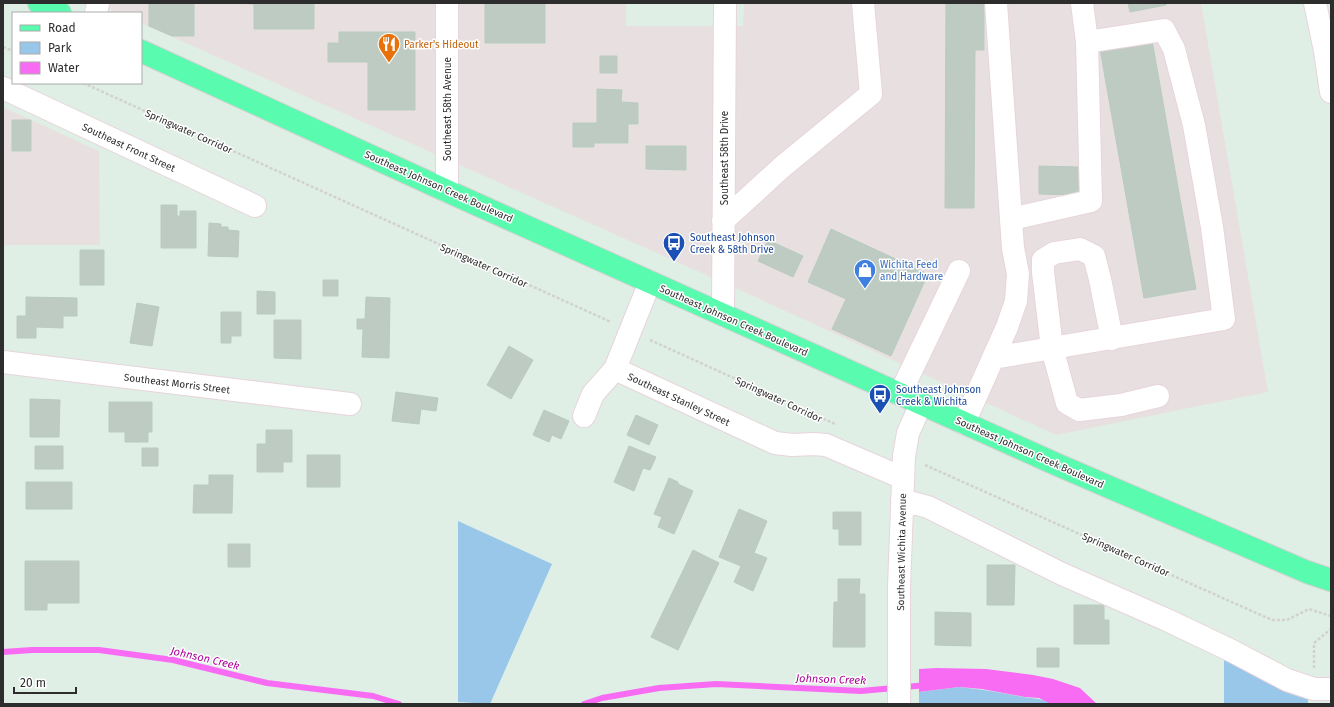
<svg xmlns="http://www.w3.org/2000/svg" width="1334" height="707" font-family="'Fira Sans',sans-serif">
  <style>
    .industrial { fill: #e8e0e0 }
    .green { fill: #98c7e9 }
    .water { fill: #f86cf4 }
    .lines { fill: none; stroke-linecap: round; stroke-linejoin: round }
    .stream { stroke: #f86cf4; stroke-width: 6 }
    .building { fill: #becbc2; stroke: #b8cbc0 }
    .minor-casing { stroke: #e7d4dc; stroke-width: 24 }
    .major-casing { stroke: #d1d1d1; stroke-width: 24 }
    .path { stroke: #d1d1d1; stroke-width: 2.5; stroke-dasharray: 3 2; stroke-linecap: butt }
    .minor { stroke: #fff; stroke-width: 22 }
    .major { stroke: #59fbae; stroke-width: 22 }
    .labels { text-anchor: middle; stroke-width: 3; stroke-linejoin: round; paint-order: stroke }
    .food-label { font-size: 10px; fill: #c56008; stroke: #fff; text-anchor: start }
    .street-label { font-size: 10px; fill: #2d2d2d; stroke: #fff }
    .transit-label { font-size: 10px; fill: #164399; stroke: #fff; text-anchor: start }
    .shop-label { font-size: 10px; fill: #366cbe; stroke: #fff; text-anchor: start }
    .water-label { font-size: 11px; font-style: italic; fill: #ab0499; stroke: #fff }
  </style>
  <rect width="100%" height="100%" fill="#dfefe5"/>
  <!-- industrial -->
  <path class="industrial" d="M96,3H626V26H743L744,3H1201L1268,392L1056,435L742,291L141,23V13H118Z
    M3,107L99,151L100,245H3Z"/>
  <!-- green -->
  <path class="green" d="M458,521L552,564L490,704L458,702Z
    M1224,655L1308,693V704H1224Z
    M959,687C981,689 1002,693 1024,697C1034,699 1043,698 1051,704H919V692Z"/>
  <!-- water -->
  <path class="water" d="M937,668L986,669L1033,675L1053,679L1080,688L1097,704H1051L1039,698L1025,697L982,689L959,687L919,692V669Z"/>
  <g class="lines">
    <!-- stream -->
    <path class="stream" d="M3,652L32,650H99L173,660L267,683L373,696L399,704
      M584,704L602,698L659,688L716,684L861,691L927,685"/>
  </g>
  <!-- building -->
  <path class="building" d="M149,3H194V36H172L149,26Z
    M233,3H314V29H254V4Z
    M485,3H545V43H485Z
    M946,3H984V50H975L974,208H945Z
    M1128,3H1166V5L1130,12Z
    M339,32H415V110H368V62H328V43H339Z
    M1152,40L1196,289L1144,298L1100,49Z
    M600,56H617V73H600Z
    M597,89L622,90L621,102L638,103V124H628V143H594V147H573V123H597Z
    M12,120H31V151H12Z
    M646,146H686V170L646,169Z
    M1039,166L1079,167V195L1039,194Z
    M161,205H177V216H180V211H196V248H161Z
    M209,223L221,224V227H228V230L239,231L238,257L208,256Z
    M831,229L928,274L891,356L832,329L846,299L808,282Z
    M768,240L803,256L793,277L758,261Z
    M80,250H104V285H80Z
    M323,280H338V296H323Z
    M257,291L275,292V314H257Z
    M26,297L77,298V316H63V328L36,327V338H17V316H26Z
    M366,297L390,298L389,358L362,357L363,329H357V319H365Z
    M137,303L159,307L152,346L130,343Z
    M221,312H241V336H231V343H221Z
    M274,320H301V359L274,358Z
    M509,346L533,360L511,399L487,385Z
    M396,392L438,398L436,411L421,409L419,424L392,421Z
    M30,399L60,400L59,437H30Z
    M109,402H152V432H148V442H125V432H109Z
    M544,410L569,421L561,439L552,435L549,442L533,435Z
    M636,415L658,425L649,445L627,435Z
    M266,430H292V462H283V472H257V444H266Z
    M35,446H63V469H35Z
    M629,446L656,457L650,470L643,468L634,491L614,482Z
    M142,448H158V466H142Z
    M307,455H340V487H307Z
    M209,475H233L232,513H193L194,485H209Z
    M669,478L678,482V484L693,491L674,534L658,527L662,517L654,514Z
    M26,482H72V509H26Z
    M739,509L767,521L754,553L767,558L753,591L734,582L741,566L719,557Z
    M833,512H861V545H839V529H833Z
    M228,544H250V567H228Z
    M693,550L719,563L678,650L651,637Z
    M25,561H79V603H47V610H25Z
    M987,565H1015L1014,605H987Z
    M838,579H860L859,594H865V647H833L834,602H838Z
    M1074,605H1104V620H1109V644H1074Z
    M935,612L971,613V646L935,645Z
    M1037,648H1059V667H1037Z"/>
  <g class="lines">
    <!-- minor casing -->
    <g class="minor-casing">
      <path id="minor" d="M447,3V191
        M1315,3L1325,51L1331,92
        M96,13L98,3
        M3,88L255,206
        M1011,219L1091,201L1087,42
        M723,221L782,167L871,94L863,3
        M723,314L725,3
        M1112,339L1100,279L1094,256L1080,249L1054,253L1043,260V272L1052,348L1067,403L1079,410L1121,405L1158,396
        M993,358L1224,319L1212,227L1194,125L1174,49L1164,30L1087,42L1082,3
        M3,362L350,404
        M615,369L775,443L792,445L814,444L826,445L903,478
        M900,394L959,271
        M584,416L593,394L615,369L650,282
        M964,423L1007,327L1016,301L1018,274L1013,248L996,3
        M902,500L928,507L1062,574L1167,620L1232,651L1287,680L1314,689H1331
        M899,704V587L904,456L908,433L921,404"/>
    </g>
    <!-- major casing -->
    <g class="major-casing">
      <path id="major" d="M39,3L60,13
        M141,51L447,191L1058,465L1307,572L1331,580"/>
    </g>
    <!-- path -->
    <path class="path" d="M3,47L13,51
      M83,83L611,322
      M650,340L835,424
      M925,465L1272,620H1287L1309,609L1331,616
      M1314,668V643L1331,629"/>
    <!-- minor -->
    <use href="#minor" class="minor"/>
    <!-- major -->
    <use href="#major" class="major"/>
  </g>
  <!-- icons -->
  <defs>
    <g id="restaurant-pin" transform="scale(1.15)"><path d="M0 17L-7.5 6A9.5 9.5 0 1 1 7.5 6Z" fill="#e8710a" stroke="#fff"/><path d="M-5-6h1v4h1v-4h1v4h1v-4h1v5L-1.5 .5V6h-2V.5L-5-1ZM5-6V6H3V1.5H1.5Q1.5-4 5-6Z" fill="#fff"/></g>
    <g id="bus-pin" transform="scale(1.15)"><path d="M0 17L-7.5 6A9.5 9.5 0 1 1 7.5 6Z" fill="#1a4fb4" stroke="#fff"/><path d="M-5-6H5V4H4V6H2V4H-2V6H-4V4H-5ZM-3.5-4V0h7V-4ZM-3.5 1.2v1.5H-2V1.2ZM2 1.2v1.5H3.5V1.2Z" fill="#fff"/></g>
    <g id="shop-pin" transform="scale(1.15)"><path d="M0 17L-7.5 6A9.5 9.5 0 1 1 7.5 6Z" fill="#3f7fe0" stroke="#fff"/><path d="M-5-2.5h2.3a2.7 3.5 0 0 1 5.4 0H5L5.5 6h-11ZM-1.5-2.5h3a1.5 2.3 0 0 0-3 0Z" fill="#fff"/></g>
  </defs>
  <g fill-rule="evenodd">
    <use href="#restaurant-pin" x="389" y="44"/>
    <use href="#bus-pin" x="674" y="243"/>
    <use href="#shop-pin" x="865" y="270"/>
    <use href="#bus-pin" x="880" y="395"/>
  </g>
  <g class="labels">
    <!-- food labels -->
    <g class="food-label">
      <text x="404" y="48">Parker's Hideout</text>
    </g>
    <!-- street labels -->
    <g class="street-label">
      <text transform="translate(447 109) rotate(-90)" y="4">Southeast 58th Avenue</text>
      <text transform="translate(189 131) rotate(24)" y="4">Springwater Corridor</text>
      <text transform="translate(129 147) rotate(25)" y="4">Southeast Front Street</text>
      <text transform="translate(724 158) rotate(-90)" y="4">Southeast 58th Drive</text>
      <text transform="translate(439 186) rotate(24)" y="4">Southeast Johnson Creek Boulevard</text>
      <text transform="translate(484 265) rotate(24)" y="4">Springwater Corridor</text>
      <text transform="translate(734 320) rotate(24)" y="4">Southeast Johnson Creek Boulevard</text>
      <text transform="translate(177 383) rotate(7)" y="4">Southeast Morris Street</text>
      <text transform="translate(679 399) rotate(25)" y="4">Southeast Stanley Street</text>
      <text transform="translate(779 399) rotate(25)" y="4">Springwater Corridor</text>
      <text transform="translate(1030 452) rotate(24)" y="4">Southeast Johnson Creek Boulevard</text>
      <text transform="translate(901 552) rotate(-89)" y="4">Southeast Wichita Avenue</text>
      <text transform="translate(1126 554) rotate(24)" y="4">Springwater Corridor</text>
    </g>
    <!-- transit labels -->
    <g class="transit-label">
      <text x="690" y="241">Southeast Johnson<tspan x="690" dy="12">Creek &amp; 58th Drive</tspan></text>
      <text x="896" y="393">Southeast Johnson<tspan x="896" dy="12">Creek &amp; Wichita</tspan></text>
    </g>
    <!-- shop labels -->
    <g class="shop-label">
      <text x="880" y="268">Wichita Feed<tspan x="880" dy="12">and Hardware</tspan></text>
    </g>
    <!-- water labels -->
    <g class="water-label">
      <text transform="translate(205 658) rotate(13)" y="4">Johnson Creek</text>
      <text transform="translate(831 679) rotate(2)" y="4">Johnson Creek</text>
    </g>
  </g>
  <!-- border -->
  <rect width="1334" height="707" fill="none" stroke="#2d2d2d" stroke-width="8"/>
  <!-- legend -->
  <rect x="12" y="12" width="130" height="72" fill="#ffffff" stroke="#ababab"/>
  <rect x="20" y="25" width="20" height="6" fill="#59fbae" stroke="#ababab"/>
  <text x="48" y="32" font-size="12" fill="#2d2d2d">Road</text>
  <rect x="20" y="42" width="20" height="12" fill="#98c7e9" stroke="#ababab"/>
  <text x="48" y="52" font-size="12" fill="#2d2d2d">Park</text>
  <rect x="20" y="62" width="20" height="12" fill="#f86cf4" stroke="#ababab"/>
  <text x="48" y="72" font-size="12" fill="#2d2d2d">Water</text>
  <!-- scale -->
  <path d="M14 687v6h62v-6" fill="none" stroke="#2d2d2d" stroke-width="2"/>
  <text x="20" y="687" font-size="12" fill="#2d2d2d" stroke="#ffffff" stroke-width="3" paint-order="stroke">20 m</text>
</svg>
